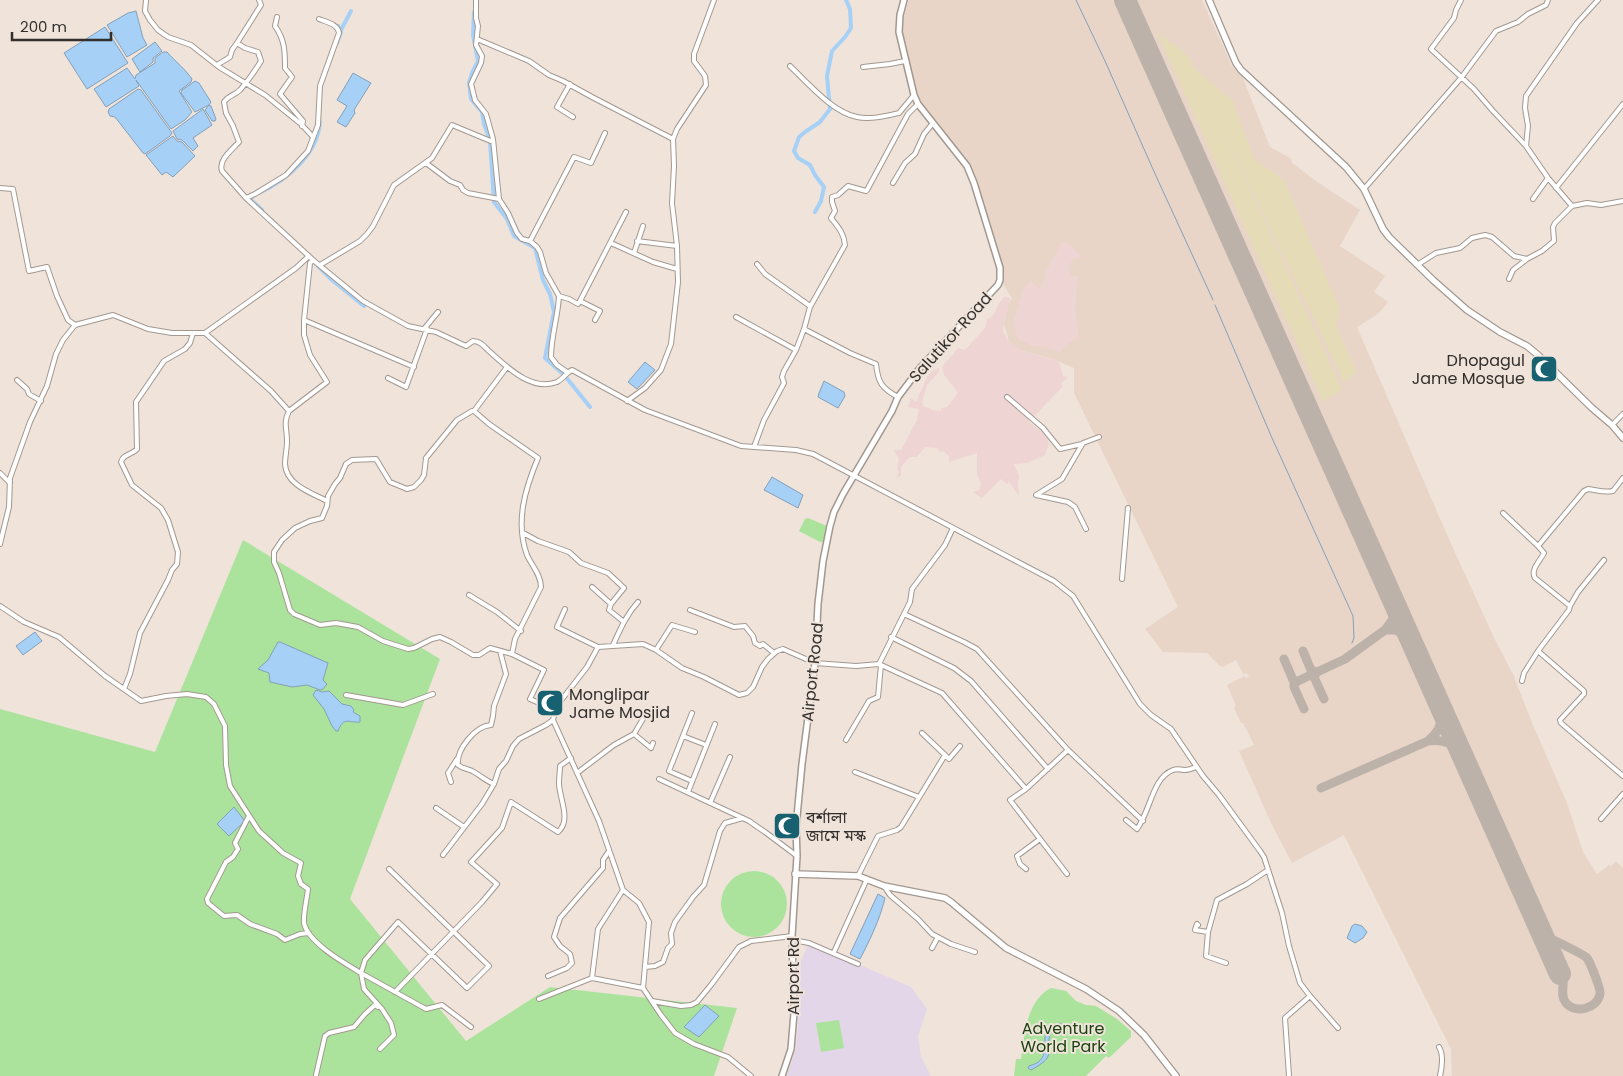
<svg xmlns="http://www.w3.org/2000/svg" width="1623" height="1076" font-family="Poppins,'Noto Sans Bengali',sans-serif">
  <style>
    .built { fill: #e8d5c8 }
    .industrial { fill: #efd4d4 }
    .education { fill: #e3d6e9 }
    .green { fill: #abe39d }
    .sand { fill: #e5dcb7 }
    .water { fill: #a6d0f6; stroke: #84a0b9 }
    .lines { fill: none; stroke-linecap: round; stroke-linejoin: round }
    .stream { stroke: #84a0b9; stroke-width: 1 }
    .canal { stroke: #a6d0f6; stroke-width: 4 }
    .taxiway { stroke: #bcb2aa; stroke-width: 9 }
    .runway { stroke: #bcb2aa; stroke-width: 22 }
    .minor-casing { stroke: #a39890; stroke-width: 6 }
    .major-casing { stroke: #a39890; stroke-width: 8 }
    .highway-casing { stroke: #a39890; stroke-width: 8 }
    .minor { stroke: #fff; stroke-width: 4 }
    .major { stroke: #fff; stroke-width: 5 }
    .highway { stroke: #fff; stroke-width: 5.5 }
    .labels { text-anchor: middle; stroke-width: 4; stroke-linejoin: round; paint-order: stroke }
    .street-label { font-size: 16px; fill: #332f2c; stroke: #efe3da }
    .poi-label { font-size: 16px; fill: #332f2c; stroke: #efe3da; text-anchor: start }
    .park-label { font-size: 16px; fill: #1a400f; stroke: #efe3da }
  </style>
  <rect width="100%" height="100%" fill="#efe3da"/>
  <!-- built -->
  <path class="built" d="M909,0H1202L1232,66L1243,78L1270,147L1292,159L1291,162L1316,181L1360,210L1340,246L1385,276L1374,292L1388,302L1378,314L1357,327L1448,537L1495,640L1513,674L1533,725L1567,803L1583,852L1597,874L1609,865L1611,866L1616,861L1623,868V1076H1452L1451,1049L1344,835L1292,863L1272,825L1239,751L1254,745L1243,723H1241L1234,708L1236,706L1227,685L1245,676L1246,678L1249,677L1247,673L1243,674L1236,660L1223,667L1220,666L1207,653L1163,652L1145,629L1178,607L1074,393V368L1053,359L1020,350L1009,342L1004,323L1005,309L1012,298L1003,284L1001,265L984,206L975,180L919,103L916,95L901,36L902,24Z"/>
  <!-- industrial -->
  <path class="industrial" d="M1062,242L1070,245L1082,257L1073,259L1069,266L1070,275L1078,277L1075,308L1079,337L1066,345L1060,352L1042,346H1033L1018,339L1013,323L1023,289L1031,281L1040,290L1043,282L1049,272L1044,275Z
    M1004,297L1010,298L1003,331L1009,342L1023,351L1059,361L1063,376L1068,377L1061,384L1063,386L1029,422L1046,435L1049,443L1045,455L1027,463L1014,464L1019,476L1018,484L1019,496L1009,482L1007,484L1001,479L982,498L973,492L979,490L981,484L977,475V453L949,462V456L943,451L940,452L937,448L925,447L917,457H910L901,467V476L896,478L899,472L897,469L899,459L894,450H901L917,420L919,409L908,407L911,398L916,402L927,377L933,370L939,368V372L927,385L922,402L923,406L933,410L941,411V408L947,407L958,393L944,375L942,367L958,348L965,350L985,328L987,319L993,316L999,303Z"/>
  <!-- education -->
  <path class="education" d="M809,943L911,987L927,1009L918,1036L921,1057L931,1076H787L796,1048L799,1011L801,961Z"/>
  <!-- green -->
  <path class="green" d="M808,518L827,526L828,529L824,542H820L799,531L805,519Z
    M243,540L440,659L350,899L466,1041L550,987L737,1008L714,1076H0V709L155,752Z
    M721 904a33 33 0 1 1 66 0a33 33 0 1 1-66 0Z
    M1051,988L1066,991L1076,1001L1086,1005L1096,1006L1117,1019L1131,1031V1037L1109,1058L1106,1056L1086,1076H1014L1016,1059H1021C1025,1034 1026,1001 1051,988Z
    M839,1020L844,1048L821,1052L816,1023Z"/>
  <!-- sand -->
  <path class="sand" d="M1157,32L1189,56L1193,67L1233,101L1254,159L1284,180L1340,309L1336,326L1357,372L1344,382L1214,111L1342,389L1323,402Z"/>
  <!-- water -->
  <path class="water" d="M136,11L143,38L147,45L127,57L107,25L128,13Z
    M105,27L128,63L87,89L64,53Z
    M155,42L162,51L153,58V62L140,72L132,59Z
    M163,52H167C175,61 186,70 192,79L191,82L179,91L192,112L185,120L171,129L136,80L139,86L106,107L94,89L127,68L135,79L136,75L155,63V58Z
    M353,73L371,83L354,110L355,113L346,127L337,122L347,106L337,100Z
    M195,81L199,83L211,102L209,105L211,106L216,119L215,121H212L205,110L209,105L195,112L181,93L182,90Z
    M138,89L141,90L172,133L170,136L145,154L143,153L115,117L110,116L108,112L109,109Z
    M203,109L212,125L193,138L198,146L193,151L182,140L177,139L173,131Z
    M173,136L177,141L182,142L195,156L173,177L166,172L162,175L146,155Z
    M645,362L655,370L637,389L628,382Z
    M824,381L844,392L845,396L838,408L818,397L819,393Z
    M772,477L803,495L798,508L764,490Z
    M35,632L42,641L23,655L16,646Z
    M278,642H280L328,663L323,680L327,684L323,689L320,690L307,685L292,687L270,682L269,673L258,669L268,660Z
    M316,690L322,692L329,691L342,704L351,706L354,710L353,712L360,716V722C348,723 344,716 338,731H336L332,726L324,709L313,695Z
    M234,807L245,821L229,836L217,824Z
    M878,894L885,898C880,919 870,940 860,959L850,954Z
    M1355,924L1362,926L1367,932L1363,938L1355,943L1347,938L1352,926Z
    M705,1005L719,1016L699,1037L684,1027Z
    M1061,1023L1062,1026L1052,1030C1042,1051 1061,1054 1031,1070L1028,1068L1029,1066C1052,1060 1041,1044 1047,1028Z"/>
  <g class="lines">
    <!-- stream -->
    <path class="stream" d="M1076,0L1105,61L1156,176L1213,300
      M1215,305L1272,438L1353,616L1354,638L1352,643"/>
    <!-- canal -->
    <path class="canal" d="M474,12L473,35L478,61L472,73L469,83L471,99L482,112L484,124L490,140L494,202L507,219L514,236L535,248L543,280L550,294L554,312L545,358L563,374
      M341,30L351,11
      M337,43L341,32L338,26
      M259,193C287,180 318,154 320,122
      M253,196L250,199L262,210
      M815,212L821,201L824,187L815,175L810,165L798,158L794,151L799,137L805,132L820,122L830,109L827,76L832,51L845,37L851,28L850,9L846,0
      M316,264L332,280L364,306
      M565,376L590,407"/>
    <!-- taxiway -->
    <path class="taxiway" d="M1385,630H1396L1410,638
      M1303,651L1311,670L1317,672
      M1284,659L1293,680L1298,681L1294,684V687L1304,709
      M1317,672L1314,677L1324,699
      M1298,681L1345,659L1385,630L1395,616V605
      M1442,711C1443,724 1438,733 1428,741C1443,739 1454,743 1463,756
      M1321,788L1428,741
      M1541,932L1545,936C1553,940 1582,953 1587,958C1590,962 1601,989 1600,994C1597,1009 1576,1014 1566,1003C1560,996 1564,988 1563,981C1563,978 1561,976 1560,974"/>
    <!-- runway -->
    <path class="runway" d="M1125,0L1560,974"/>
    <!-- minor casing -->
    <g class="minor-casing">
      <path id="minor" d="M146,0L145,11L150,20L158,30L168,37L191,45L219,67L265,95L301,124L313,137
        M259,0L261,5L237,43L245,48L258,52L261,61C255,71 248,81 240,90C235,95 228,96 224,102L226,113L233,126L239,142C232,150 218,160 222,171L246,198L313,260L363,301L408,326L436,332L466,346L473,341C480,341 484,346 489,351C506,366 531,392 557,382C563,379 566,373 572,370L645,410L741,446L796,450L813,454L1054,581L1073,596L1140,704L1151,715L1171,729L1203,776L1219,795L1260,851L1264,857L1282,913L1289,946L1300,983L1310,996L1338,1028
        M476,0V18L478,26L476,45L482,56L481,63L471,84L475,100L486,114L493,139L499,199L508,213L517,233L522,239L530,241L537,247L540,252L546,273L559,296L569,299L578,304L580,301L600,311L595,320
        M1461,0L1456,10L1454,18L1431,49L1474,89L1493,111L1526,146
        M1598,0L1577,23L1526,96L1525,108L1528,126L1526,146L1548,178L1572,206L1587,203L1601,205L1623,201
        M277,17L275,26C285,40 285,52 285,68L292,77L280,94L303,121L302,126
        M477,39L529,61L549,75L563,81L592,97L673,139
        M217,65L230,57L232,50L237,43
        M790,66C808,83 832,112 857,117C870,120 886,116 899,113L914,95
        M863,67L890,64L905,61
        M570,84L557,107L573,117
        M426,163L450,181L460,185L463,190L468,193L499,199
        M893,183L905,163L915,154L924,134L933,123
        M0,188L13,189L29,271L47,267L57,296L68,320L75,325
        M1556,188L1623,104
        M1364,189L1461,78L1496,31L1518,22L1528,14L1546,5L1548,0
        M246,198L255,194L286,175L308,151L318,125L320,86L339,33C338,24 326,22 319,19
        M1533,199L1548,178
        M530,241L574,157L591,163L605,133
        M637,241L677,246
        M611,243L653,262L677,269
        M634,253L643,226
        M313,260L310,263L304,320L414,367
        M757,264L765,274L810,306
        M320,265L360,241L367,234L373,226L394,185L432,158L452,125L493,142
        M1417,265L1436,253L1460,248L1472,238L1485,235L1492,237L1514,256L1527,259L1542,251L1554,241L1553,227L1555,223L1572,206
        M1509,279L1513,270L1527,259
        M559,296C558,317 551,336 551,357L557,365L567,372
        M580,301L626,212
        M736,317L796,350
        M424,329L438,312
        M804,329L810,307L845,245C844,233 838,227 831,218L835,211L832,202V197L838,195L848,186L866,191L867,190L908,114L918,104
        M205,333L271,391L289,411C283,423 287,428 287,441C287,449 285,457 285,464C286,485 312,493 327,501
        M388,378L406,387L427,329
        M17,380L27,389L29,394L41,401
        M1007,397L1043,428L1060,449L1082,444
        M627,401L645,388L661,370L671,344L678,282L677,246L672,203L674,166L673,139L677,129L706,85L705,76L694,61V54L714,0
        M289,411L327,382L310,355L304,335V320
        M474,411L507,367
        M1612,425L1623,414
        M754,447L764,420L784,383L782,377L784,371L796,350L804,329L850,353L876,364C878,382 881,388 898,397
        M0,473L10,483
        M1623,478L1613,491C1603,493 1597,490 1588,489L1584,491L1538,546L1544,553C1540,561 1530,570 1535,578L1570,606L1569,610L1538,651L1584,691V694L1560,720L1561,723L1623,776
        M1503,513L1538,546
        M1086,529L1075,507L1068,502L1036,495L1062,479L1083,443L1099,437
        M523,533L538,541L569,552L581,563L608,573L624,588L611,604L609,610L624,622
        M0,544L9,507L10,478L30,422L47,386L56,354L63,340L75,325L113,315L148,329L172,333H205L296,268L309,256
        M1122,579L1128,508
        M592,587L611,604
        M469,595L497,612L521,631
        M0,606L24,622L59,637L105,676L141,701L166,696L187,694L206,697L214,704L225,726L226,765L230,786L259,831L283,853L301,863L298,876L301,884L308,889C307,898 303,915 304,923C308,943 346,964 361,973L364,989L382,1009L391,1023L394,1035L380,1049
        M1570,606L1578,592L1604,560
        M565,609L557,627L598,647
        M690,610L734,627L745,626L753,636L755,643L760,646L763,644L774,653
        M904,614L964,642L977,649L1068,750L1143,821
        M891,637L954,668L971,681L1048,769
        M613,645C620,630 626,615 638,602
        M656,650L672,625L695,632
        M512,654L490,648L479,655H473L451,642L440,637L432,639L414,648L408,649L383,641L358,627L336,623L320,625L294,614L290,610L279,573L274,562V552L282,540L295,528L310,521L322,518L327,506L328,496L335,484L340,478L346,464L352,460L376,459L390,482L407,489L414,487L421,480L424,475L426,458L457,420L472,411H474L489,424L538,458C525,489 515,522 527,555C532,566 541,575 541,587L515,639L512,654L544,670L530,699L555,710
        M879,664L910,602L912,589L945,545L953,528
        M1522,681L1524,673L1538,651
        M124,689L130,674L140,633L168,580L172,570L177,564L178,552L168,520L161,508L132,485L121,462C123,454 132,455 137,449L136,402L164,361L185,349L190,343L193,333
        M346,695L403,705L433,694
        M692,713L669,771L692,781
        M922,733L945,755
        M634,734L647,712
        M683,736L706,745
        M846,740L869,701L878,697L881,665
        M855,772L919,797
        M577,773L614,745L634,734L651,748L653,743
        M659,779L749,821L765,832L797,856
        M451,782L448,773L457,759
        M494,784C486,781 481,776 474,772C469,769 463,769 458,765C456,750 475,726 491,725L493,716L494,706L506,674L500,651
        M688,792L715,724
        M710,803L730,757
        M436,808L464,827
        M249,816L235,843L238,849L233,857L226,862L207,899L208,903L224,916L237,915L250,924L277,934L285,940L300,934L309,933
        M1601,819L1623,794
        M1126,820L1137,829C1151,810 1152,778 1173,770C1178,768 1180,770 1185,770C1189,770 1193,768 1196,767
        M443,855L482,804L494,784L499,769L506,761L513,746L519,739L546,725L553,720
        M389,869L489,966L467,988L398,922L365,960L361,973L426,1009L442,1005L471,1027
        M1026,869L1020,864L1017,856L1040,839
        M1067,874L1010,800L1026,789L1068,750
        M858,876L878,836L897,830L901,827L945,755L949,759L960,746
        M884,886L890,895L918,919L932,934L951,944L975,952
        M623,890L639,903L649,922L643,988
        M1198,925L1197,924L1195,930L1208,932
        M793,940L809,943L858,964
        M932,948L938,937
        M834,952L867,879
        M1226,963L1206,956L1208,932L1217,900L1247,884L1268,870
        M645,967L655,966L663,962L668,948L672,944L671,933L675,922L693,897L704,885L720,831L725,823L743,818
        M548,976L567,968L572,963L570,954L560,946L554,937L560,918L603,868V860L609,851
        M395,992L482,902L497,884L471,862L502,828L511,802L558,832C572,820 559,798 559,783C559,777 560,772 560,766L571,758
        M539,999L592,978
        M652,1001L681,1006L691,1005L697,1002L711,985L739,947L751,941L792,936
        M1439,1047C1444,1055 1442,1067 1440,1076
        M316,1075L325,1036L329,1033L354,1027L365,1014L375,1005L378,1007
        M751,1076L728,1057L694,1044L675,1033L661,1015L643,988L592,978L598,929L623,890L599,821L553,720L556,707L587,667L598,647L643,644L656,650L682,668L704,677L739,695L747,693L753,687L762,667L768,659L777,651L783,649L815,663L856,666L879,664L942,693L1026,789
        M1289,1076L1285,1018L1310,996"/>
    </g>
    <!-- major casing -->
    <g class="major-casing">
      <path id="major" d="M782,1076L791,1049L794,1013L792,936L797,856L796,827L802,764L815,663L818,604L823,561L830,526L834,512L843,494L892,411L898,397L920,368L998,285L1000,280V268L974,183L967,166L918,104L914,95L899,32L900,15L904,0"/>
    </g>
    <!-- highway casing -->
    <g class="highway-casing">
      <path id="highway" d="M1209,0L1236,63L1241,70L1346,167L1364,189L1383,229L1389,237L1433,280L1467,310L1500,332L1527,346L1538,355L1592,408L1612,425L1623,438
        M795,874L858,876L884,886L945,898L951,902L1006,948L1086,989L1119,1011L1144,1035L1176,1076"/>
    </g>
    <!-- minor -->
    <use href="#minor" class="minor"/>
    <!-- major -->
    <use href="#major" class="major"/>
    <!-- highway -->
    <use href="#highway" class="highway"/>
  </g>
  <!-- icons -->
  <defs>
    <g id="mosque-square" transform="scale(1.4375)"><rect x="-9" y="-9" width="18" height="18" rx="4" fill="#186170" stroke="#efe3da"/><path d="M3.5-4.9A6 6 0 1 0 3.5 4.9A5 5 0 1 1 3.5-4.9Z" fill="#fff"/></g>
  </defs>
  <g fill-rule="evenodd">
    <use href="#mosque-square" x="1544" y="369"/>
    <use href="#mosque-square" x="550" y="703"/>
    <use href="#mosque-square" x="787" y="826"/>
  </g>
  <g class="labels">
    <!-- street labels -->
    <g class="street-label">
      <text transform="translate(950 337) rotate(-48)" y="6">Salutikor Road</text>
      <text transform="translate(812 672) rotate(-84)" y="6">Airport Road</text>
      <text transform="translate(793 976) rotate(-90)" y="6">Airport Rd</text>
    </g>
    <!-- poi labels -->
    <g class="poi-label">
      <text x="1525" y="366" text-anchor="end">Dhopagul<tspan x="1525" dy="18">Jame Mosque</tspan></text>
      <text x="569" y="700">Monglipar<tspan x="569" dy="18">Jame Mosjid</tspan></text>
      <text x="806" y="823">বর্শালা<tspan x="806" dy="18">জামে মস্ক</tspan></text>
    </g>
    <!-- park labels -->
    <g class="park-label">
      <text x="1063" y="1034">Adventure<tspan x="1063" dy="18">World Park</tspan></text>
    </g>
  </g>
  <!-- scale -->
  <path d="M12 32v8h99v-8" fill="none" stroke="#332f2c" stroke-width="2.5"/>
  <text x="20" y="32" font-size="15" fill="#332f2c" stroke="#efe3da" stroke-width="4" paint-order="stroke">200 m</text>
</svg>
